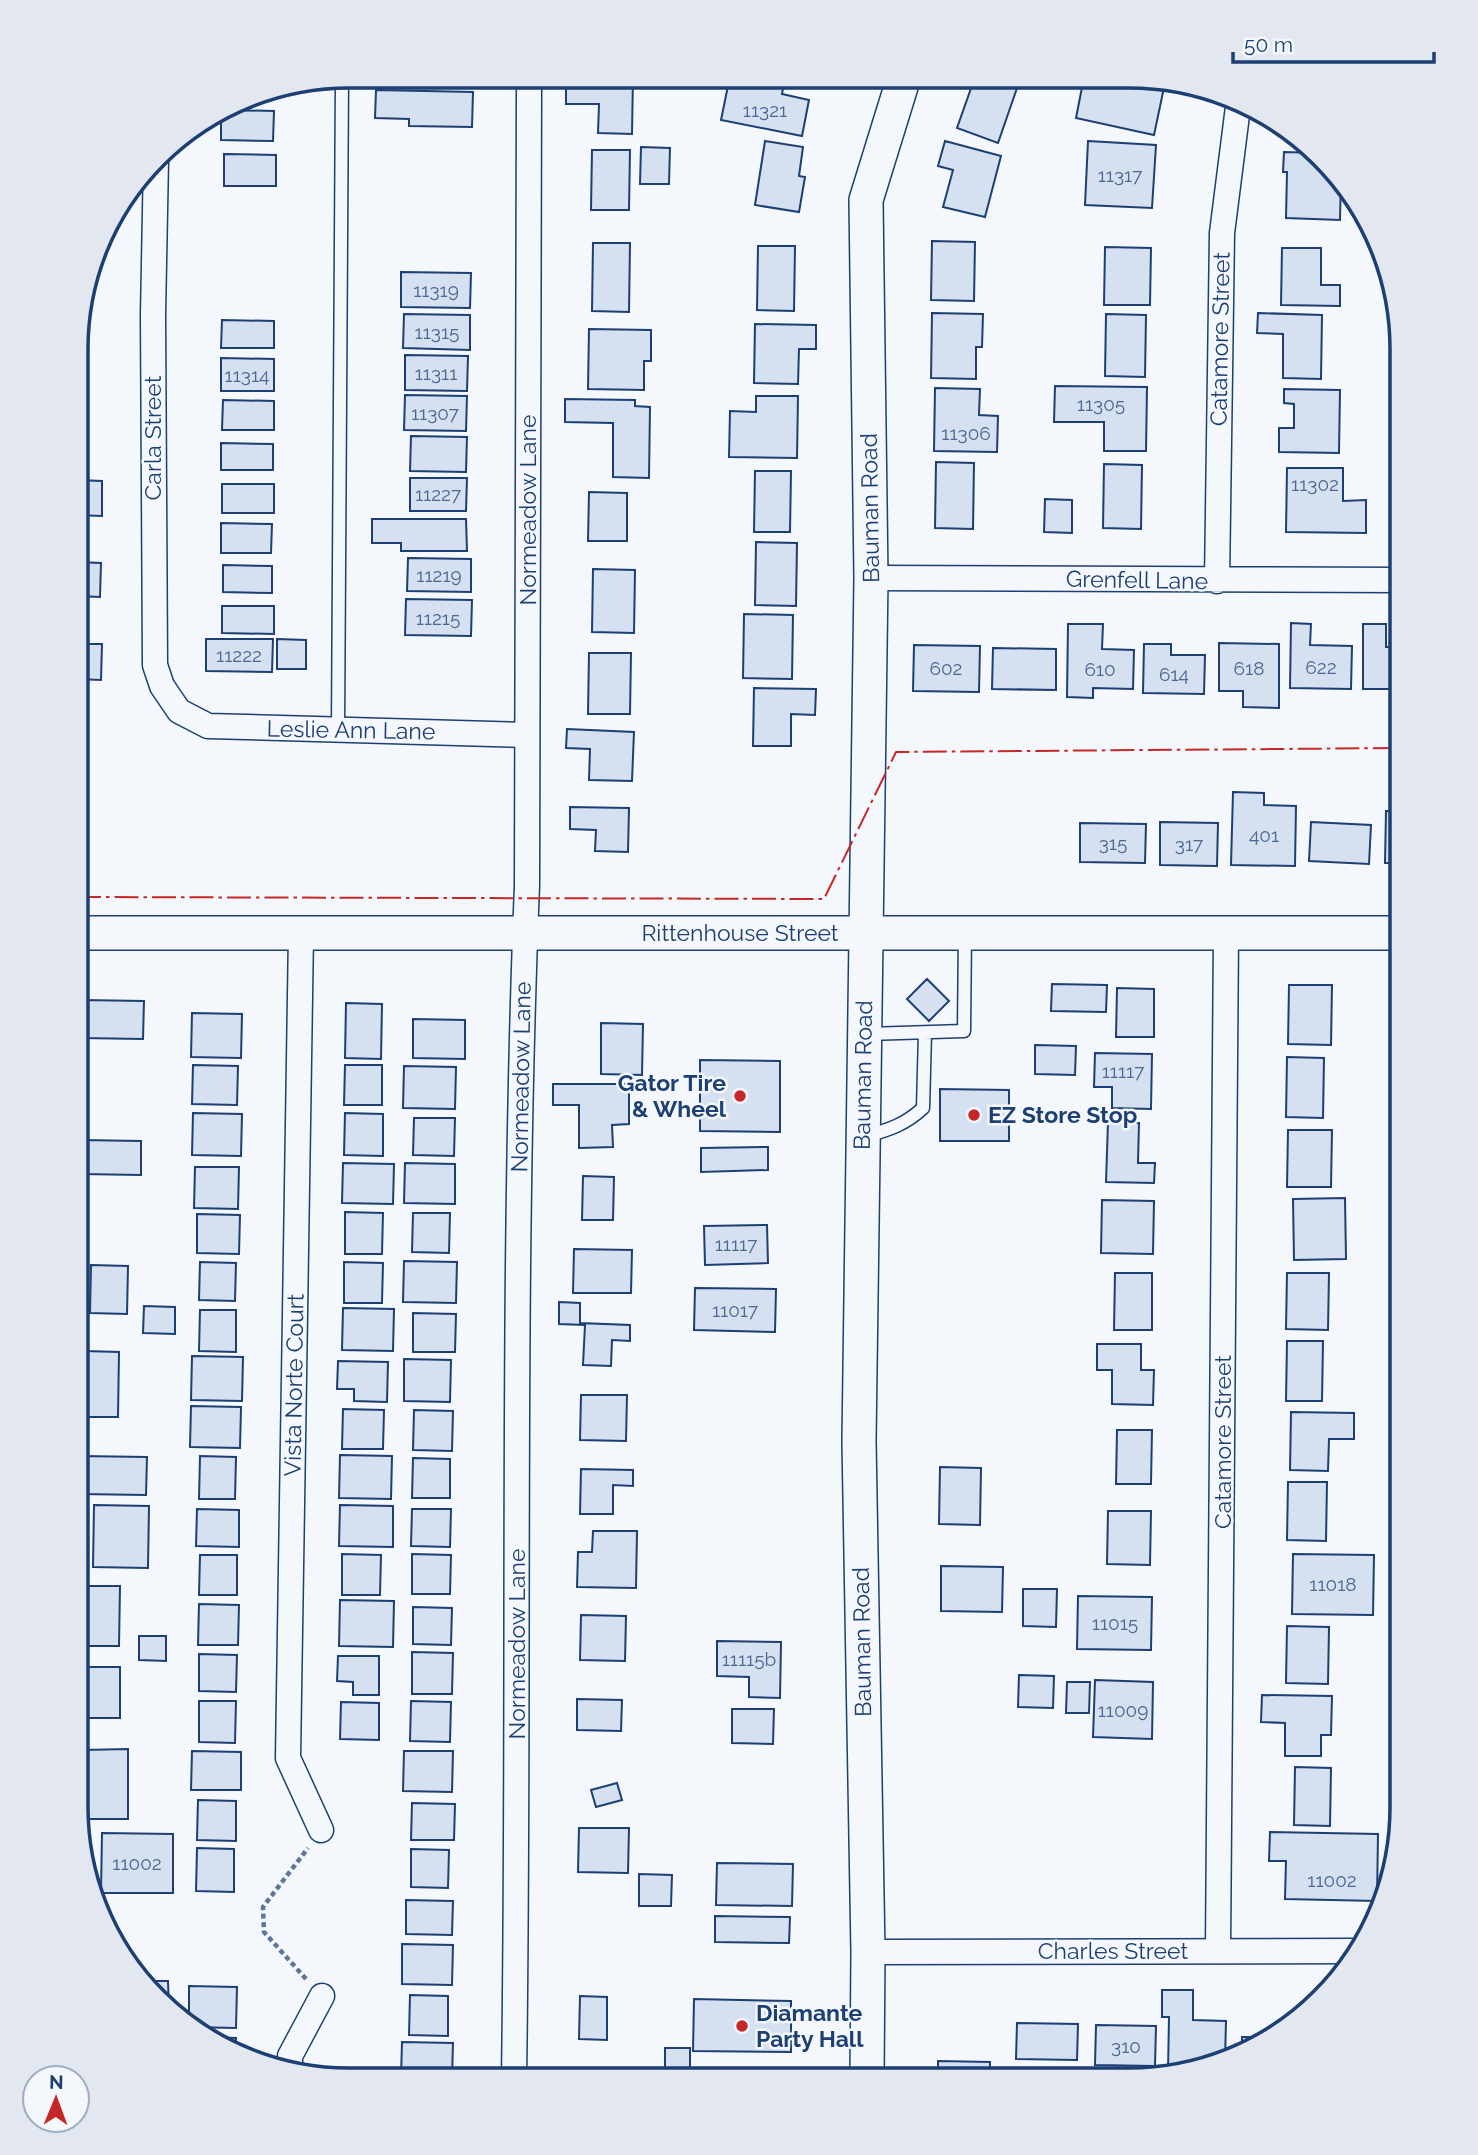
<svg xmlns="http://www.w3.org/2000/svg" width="1478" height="2155" font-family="Raleway,sans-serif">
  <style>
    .building { fill: #d5e0f0; stroke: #1d3f73; stroke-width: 2 }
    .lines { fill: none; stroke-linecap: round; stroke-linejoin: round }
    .lane-casing { stroke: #1d3f73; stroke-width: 15 }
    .street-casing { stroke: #1d3f73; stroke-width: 27 }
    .secondary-casing { stroke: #1d3f73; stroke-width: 36 }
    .path { stroke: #5e769c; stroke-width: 4.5; stroke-dasharray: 5 3.5; stroke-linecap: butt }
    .lane { stroke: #f4f7fb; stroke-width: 12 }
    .street { stroke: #f4f7fb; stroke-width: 24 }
    .secondary { stroke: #f4f7fb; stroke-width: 33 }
    .power { stroke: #c62828; stroke-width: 2; stroke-dasharray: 24 5 3.5 5; stroke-linecap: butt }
    .poi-dot { fill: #c62828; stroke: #f4f7fb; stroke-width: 2.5 }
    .labels { text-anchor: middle; stroke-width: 5; stroke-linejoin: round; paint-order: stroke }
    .number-label { font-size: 19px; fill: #4b6792 }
    .street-label { font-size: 23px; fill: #1d3f73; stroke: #f4f7fb }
    .poi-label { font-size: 23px; font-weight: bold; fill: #1d3f73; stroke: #f4f7fb; text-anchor: start }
    .rim { fill: none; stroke: #1d3f73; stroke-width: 3.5 }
  </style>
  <rect width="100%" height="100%" fill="#f4f7fb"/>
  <!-- building -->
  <path class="building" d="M566,76H633L632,134L598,133L599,104H566Z
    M730,76L785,77L782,94L809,100L802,136L721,120Z
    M975,77H986L1017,88L998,143L957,128Z
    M1084,77L1166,78L1154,135L1076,118Z
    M273,88V100H243L260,90Z
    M376,90L473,92L472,127L409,126V119L375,118Z
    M225,110L274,111L273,141L221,140V112Z
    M765,141L803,147L799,176L805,177L799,212L755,205Z
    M945,141L1001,156L985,217L943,207L953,170L938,166Z
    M1088,141L1156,145L1152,208L1085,205Z
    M641,147L670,148L669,184H640Z
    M592,150H630L629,210H591Z
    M1284,152L1317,153L1341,177L1340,220L1286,218L1287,172H1283Z
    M224,154L276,155V186H224Z
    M932,241L975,242L974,301L931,300Z
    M593,243H630L629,312L592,311Z
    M758,246H795L794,311L757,310Z
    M1105,247L1151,248L1150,305H1104Z
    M1282,248H1321V285H1340V306L1281,305Z
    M401,272L471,273L470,308L401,307Z
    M932,313L983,314L982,347H976V379L931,378Z
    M1258,313L1322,315L1321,379L1283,378V334L1257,333Z
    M404,314L470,315V350L403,348Z
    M1106,314L1146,315L1145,377L1105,376Z
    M222,320L274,321V348H221Z
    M755,324L816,325V349H799L798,384L754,383Z
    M589,329L651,330V361H644V390L588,389Z
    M405,355L468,356L467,391L405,390Z
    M221,358L274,359V391H221Z
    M1055,386L1147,387L1146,451H1104V422H1054Z
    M935,388L980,389L979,415L998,416L997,452L934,451Z
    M1284,389L1340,390L1339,453L1279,452V428H1294V404L1284,403Z
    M405,395L467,396L466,431L404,430Z
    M756,396H798L797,458L729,457L730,411L756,412Z
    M565,399L635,400V406L650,407L649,478L613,477V423L565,422Z
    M223,400L274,401V430H222Z
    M411,436L467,437L466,472L410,471Z
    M221,443L273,444V470H221Z
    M936,462L974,463L973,529L935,528Z
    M1104,464L1142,465L1141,529L1103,528Z
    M1287,468H1343V501L1366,500V533L1286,532Z
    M755,471H791L790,532H754Z
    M410,478H467L466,511H410Z
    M77,480L102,481V516L77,515Z
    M222,484H274V513H222Z
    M589,492L627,493V541H588Z
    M1395,496H1403V531H1394Z
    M1045,499L1072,500V533L1044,532Z
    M372,519H466L467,551H401V543H372Z
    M221,523L272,524L271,553H221Z
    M756,542L797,543L796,606L755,605Z
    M408,558L471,559V592L407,591Z
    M77,562L101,563L100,597L77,596Z
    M223,565L272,566V593L223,592Z
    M593,569L635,570L634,633L592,632Z
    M406,599L472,600L471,636L405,635Z
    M222,606H274V634L222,633Z
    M744,614L793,615L792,679L743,678Z
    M1291,623L1311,624L1310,645L1352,646L1351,689L1290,688Z
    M1068,624H1103L1102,649L1134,650L1133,689L1093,688V698L1067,697Z
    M1363,624H1386V647H1403V689H1363Z
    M206,639H273L272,672L206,671Z
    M277,639L306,640V669H277Z
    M1219,643L1279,644V708L1243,707V691H1219Z
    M77,644H102L101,680L77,679Z
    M1144,644H1171V655H1205L1204,694L1143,693Z
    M914,645L980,646L979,692L913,691Z
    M993,648L1056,649V690L992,689Z
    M589,653H631L630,714H588Z
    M754,688L816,689L815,715L791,714V746H753Z
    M567,729L634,732L632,781L589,780L590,749L566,748Z
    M1233,792L1264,793V805L1296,806L1295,866L1231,865Z
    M570,807L629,808L628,852L595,851L596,830L570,829Z
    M1386,811L1403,812V863H1385Z
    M1160,822L1218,823L1217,866L1160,865Z
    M1311,822L1371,825L1369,864L1309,861Z
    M1080,823L1146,824L1145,863L1080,862Z
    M927,979L949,1001L929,1021L907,999Z
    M1052,984L1107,985L1106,1012L1051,1011Z
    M1289,985H1332L1331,1045L1288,1044Z
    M1117,988L1154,989V1037H1116Z
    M82,1000L144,1001L143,1039L81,1038Z
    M346,1003L382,1004L381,1059L345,1058Z
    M192,1013L242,1014L241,1058L191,1057Z
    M413,1019L465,1020V1059L413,1058Z
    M601,1023L643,1024L642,1075L601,1074Z
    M1035,1045L1076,1046L1075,1075L1035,1074Z
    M1095,1053L1152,1054L1151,1109L1112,1108V1087H1094Z
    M1287,1057L1324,1058L1323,1118L1286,1117Z
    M700,1060L780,1061V1132L700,1131Z
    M193,1065L238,1066L237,1105L192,1104Z
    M345,1065H382V1105H344Z
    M404,1066L456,1067L455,1109L403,1108Z
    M553,1084H629V1124L612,1125L613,1147L579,1148V1105H553Z
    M940,1089L1009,1090V1141H940Z
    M193,1113L242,1114L241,1156L192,1155Z
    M345,1113L383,1114V1156L344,1155Z
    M414,1118H455L454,1156L413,1155Z
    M1108,1122L1139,1123L1138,1163H1155L1154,1183L1106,1182Z
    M1288,1130H1332L1331,1187H1287Z
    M80,1140L141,1141V1175L80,1174Z
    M768,1147V1170L701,1172V1148Z
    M343,1163L394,1164L393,1204L342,1203Z
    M405,1163L455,1164V1204L404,1203Z
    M195,1167H239L238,1209L194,1208Z
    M583,1176L614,1177L613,1220H582Z
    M1345,1198L1346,1259L1294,1260L1293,1199Z
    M1102,1200L1154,1201L1153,1254L1101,1253Z
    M345,1212L383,1213L382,1254H345Z
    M413,1213H450L449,1253L412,1252Z
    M197,1214L240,1215L239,1254L197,1253Z
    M767,1225L768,1263L705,1265L704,1226Z
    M574,1249L632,1250L631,1293H573Z
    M404,1261L457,1262L456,1303L403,1302Z
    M200,1262L236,1263L235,1301L199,1300Z
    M344,1262L383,1263L382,1303H344Z
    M91,1265L128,1266L127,1314L90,1313Z
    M1115,1273H1152V1330H1114Z
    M1287,1273H1329L1328,1330L1286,1329Z
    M695,1288L776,1289L775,1332L694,1330Z
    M559,1302L580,1303V1323L630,1325V1341L612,1340L611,1366L583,1365L585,1325L559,1324Z
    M144,1306L175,1307V1334L143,1333Z
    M343,1308L394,1309L393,1351L342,1350Z
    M200,1310H236V1352L199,1351Z
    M413,1313L456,1314L455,1352H413Z
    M1287,1341H1323L1322,1401H1286Z
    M76,1343H85V1351L119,1352L118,1417H83L84,1367H76Z
    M1097,1344H1141V1370H1154L1153,1405L1112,1404V1370H1097Z
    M192,1356L243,1357L242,1401L191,1400Z
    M404,1359L451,1360L450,1402L404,1401Z
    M338,1361L388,1362L387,1402L354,1401V1389H337Z
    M581,1395H627L626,1441L580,1440Z
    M191,1406L241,1407L240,1448L190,1447Z
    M343,1409L384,1410L383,1449H342Z
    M414,1410L453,1411L452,1451L413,1450Z
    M1291,1412L1354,1413V1439H1329L1328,1471L1290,1470Z
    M1117,1430H1152L1151,1484H1116Z
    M340,1455L392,1456L391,1499L339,1498Z
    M80,1456L147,1457L146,1495L79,1494Z
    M200,1456L236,1457L235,1499H199Z
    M413,1458L450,1459V1498H412Z
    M940,1467L981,1468L980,1525L939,1524Z
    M581,1469L633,1470V1486L613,1485V1514H580Z
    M1288,1482H1327L1326,1541L1287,1540Z
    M94,1505L149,1506L148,1568L93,1567Z
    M340,1505L393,1506V1547L339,1546Z
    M197,1509L239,1510V1547L196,1546Z
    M412,1509H451L450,1547L411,1546Z
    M1108,1511H1151L1150,1565L1107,1564Z
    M593,1531H637L636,1588L577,1587L578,1552H592Z
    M342,1554L381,1555L380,1595H342Z
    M412,1554L451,1555L450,1594H412Z
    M1293,1554L1374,1555L1373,1615L1292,1614Z
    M200,1555H237V1595H199Z
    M941,1566L1003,1567L1002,1612L941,1611Z
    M84,1586H120L119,1646H83Z
    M1023,1589H1057L1056,1627L1023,1626Z
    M1078,1596L1152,1597L1151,1650L1077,1649Z
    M340,1600L394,1601L393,1647L339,1646Z
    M199,1604L239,1605L238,1645H198Z
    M413,1607L452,1608L451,1645L413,1644Z
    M581,1615L626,1616L625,1661L580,1660Z
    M1287,1626L1329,1627L1328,1684L1286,1683Z
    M139,1636H166V1661L139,1660Z
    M717,1641L781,1642L780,1698L749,1697V1677L717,1676Z
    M412,1652L453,1653L452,1694H412Z
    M199,1654L237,1655L236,1692L199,1691Z
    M338,1656H379V1695H353V1682L337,1681Z
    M82,1667H120V1718H82Z
    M1019,1675L1054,1676L1053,1708L1018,1707Z
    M1095,1680L1153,1682L1152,1739L1093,1737Z
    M1067,1682H1090L1089,1713H1066Z
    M1262,1695L1332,1696L1331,1735H1321V1756H1285V1723L1261,1722Z
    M577,1699L622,1700L621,1731L577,1730Z
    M199,1701H236L235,1743L199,1742Z
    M411,1701L451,1702L450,1742L410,1741Z
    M341,1702L379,1703V1740L340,1739Z
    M732,1709H774L773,1744L732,1743Z
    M128,1749V1819H83L82,1750Z
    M192,1751L241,1752V1790H191Z
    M404,1751H453L452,1792L403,1791Z
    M1295,1767L1331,1768L1330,1826L1294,1825Z
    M617,1783L622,1800L596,1807L591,1790Z
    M198,1800L236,1801V1841L197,1840Z
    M412,1803L455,1804L454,1840H411Z
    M579,1828H629L628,1873L578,1872Z
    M1270,1832L1378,1834L1377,1901L1285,1899L1286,1861H1269Z
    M102,1833L173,1834V1893H101Z
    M197,1848L234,1849V1892L196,1891Z
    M411,1849L449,1850L448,1888L411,1887Z
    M717,1863L793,1864L792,1906L716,1905Z
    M639,1874L672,1875L671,1906H639Z
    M406,1900L453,1901L452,1935L406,1934Z
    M715,1916L790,1917L789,1943L715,1942Z
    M402,1944L453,1945L452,1985L402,1984Z
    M140,1981H168L169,2010Z
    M189,1986L237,1987L236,2028L189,2027Z
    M1162,1990H1193V2020L1226,2021L1225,2061L1168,2072L1169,2017H1162Z
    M410,1995L448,1996V2036L409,2035Z
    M580,1996L607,1997V2040L579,2039Z
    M694,1999L791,2001V2052L693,2051Z
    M1017,2023L1078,2024L1077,2060L1016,2059Z
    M1280,2023H1296L1280,2033Z
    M1096,2025L1156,2026L1155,2066L1095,2065Z
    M206,2037L236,2038V2054Z
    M1242,2037H1272L1242,2055Z
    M402,2042L453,2043L452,2078H401Z
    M665,2048H690V2079L665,2078Z
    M938,2061L990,2062V2079H938Z"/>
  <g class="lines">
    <!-- lane casing -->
    <g class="lane-casing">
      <path id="lane" d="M338,730L342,76
        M867,1034L964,1031L965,933
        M866,1136C889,1130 906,1124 923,1108L925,1033"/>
    </g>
    <!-- street casing -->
    <g class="street-casing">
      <path id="street" d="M156,159L153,315L155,665L162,686L179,711L208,726L527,735
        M871,578L1403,580
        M1217,581L1222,233L1239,99
        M301,933L288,1758L321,1830
        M1218,1950L1226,933
        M868,1952L1358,1951
        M290,2071V2056L322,1996
        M514,2078C520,1681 511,1282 527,885L529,84L531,76"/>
    </g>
    <!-- secondary casing -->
    <g class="secondary-casing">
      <path id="secondary" d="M77,933H1403
        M867,2079L868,1952L859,1441L871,578L866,200L904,77"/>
    </g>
    <!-- path -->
    <path class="path" d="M306,1979L264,1932L263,1907L308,1848"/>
    <!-- lane -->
    <use href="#lane" class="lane"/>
    <!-- street -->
    <use href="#street" class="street"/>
    <!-- secondary -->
    <use href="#secondary" class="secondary"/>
    <!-- power -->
    <path class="power" d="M77,897L824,899L896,752L1403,748"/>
  </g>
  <!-- markers -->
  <g class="poi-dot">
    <circle cx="740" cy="1096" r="7"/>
    <circle cx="974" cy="1115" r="7"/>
    <circle cx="742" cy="2026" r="7"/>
  </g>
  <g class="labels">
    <!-- number labels -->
    <g class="number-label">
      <text x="765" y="117">11321</text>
      <text x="1120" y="182">11317</text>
      <text x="436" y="297">11319</text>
      <text x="437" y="339">11315</text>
      <text x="436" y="380">11311</text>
      <text x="247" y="382">11314</text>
      <text x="1101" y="411">11305</text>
      <text x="435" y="420">11307</text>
      <text x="966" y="440">11306</text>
      <text x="1315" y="491">11302</text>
      <text x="438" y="501">11227</text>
      <text x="439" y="582">11219</text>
      <text x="438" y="625">11215</text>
      <text x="239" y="662">11222</text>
      <text x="1321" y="674">622</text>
      <text x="946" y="675">602</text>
      <text x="1249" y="675">618</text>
      <text x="1100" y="676">610</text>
      <text x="1174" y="681">614</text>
      <text x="1264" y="842">401</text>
      <text x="1113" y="850">315</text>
      <text x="1189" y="851">317</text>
      <text x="1123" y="1078">11117</text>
      <text x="736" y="1251">11117</text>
      <text x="735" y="1317">11017</text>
      <text x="1333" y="1591">11018</text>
      <text x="1115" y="1630">11015</text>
      <text x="749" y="1666">11115b</text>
      <text x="1123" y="1717">11009</text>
      <text x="137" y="1870">11002</text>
      <text x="1332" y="1887">11002</text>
      <text x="1126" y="2053">310</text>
    </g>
    <!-- street labels -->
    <g class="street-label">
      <text transform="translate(1220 339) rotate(-89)" y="8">Catamore Street</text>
      <text transform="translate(153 438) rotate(-90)" y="8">Carla Street</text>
      <text transform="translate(870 508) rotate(-91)" y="8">Bauman Road</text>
      <text transform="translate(528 510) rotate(-90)" y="8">Normeadow Lane</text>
      <text transform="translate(1137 580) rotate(1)" y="8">Grenfell Lane</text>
      <text transform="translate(351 730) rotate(1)" y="8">Leslie Ann Lane</text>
      <text x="740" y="941">Rittenhouse Street</text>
      <text transform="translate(863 1075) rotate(-89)" y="8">Bauman Road</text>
      <text transform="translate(521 1077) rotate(-89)" y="8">Normeadow Lane</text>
      <text transform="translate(294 1385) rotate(-89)" y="8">Vista Norte Court</text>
      <text transform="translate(1223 1442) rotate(-90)" y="8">Catamore Street</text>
      <text transform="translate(862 1642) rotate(-91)" y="8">Bauman Road</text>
      <text transform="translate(517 1644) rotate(-90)" y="8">Normeadow Lane</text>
      <text x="1113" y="1959">Charles Street</text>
    </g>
    <!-- poi labels -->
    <g class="poi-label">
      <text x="726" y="1091" text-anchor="end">Gator Tire<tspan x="726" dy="26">&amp; Wheel</tspan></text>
      <text x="988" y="1123">EZ Store Stop</text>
      <text x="756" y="2021">Diamante<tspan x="756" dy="26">Party Hall</tspan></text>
    </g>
  </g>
  <!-- crop -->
  <path d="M0 0H1478V2155H0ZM349 88H1129A261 261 0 0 1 1390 349V1807A261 261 0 0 1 1129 2068H349A261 261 0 0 1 88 1807V349A261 261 0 0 1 349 88Z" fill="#e3e8f0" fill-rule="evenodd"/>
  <path class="rim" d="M349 88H1129A261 261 0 0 1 1390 349V1807A261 261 0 0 1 1129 2068H349A261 261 0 0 1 88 1807V349A261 261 0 0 1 349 88Z"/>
  <!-- north arrow -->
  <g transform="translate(56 2099) rotate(1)"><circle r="33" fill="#f4f7fb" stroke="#9eadc5" stroke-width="2"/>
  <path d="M0-5L12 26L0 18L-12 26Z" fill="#c62828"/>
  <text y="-10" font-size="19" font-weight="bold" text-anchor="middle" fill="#1d3f73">N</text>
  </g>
  <!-- scale -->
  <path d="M1233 52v10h201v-10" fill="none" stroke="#1d3f73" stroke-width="3.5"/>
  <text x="1244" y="52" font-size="21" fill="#1d3f73" stroke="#f4f7fb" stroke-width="5" paint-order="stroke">50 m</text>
</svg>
